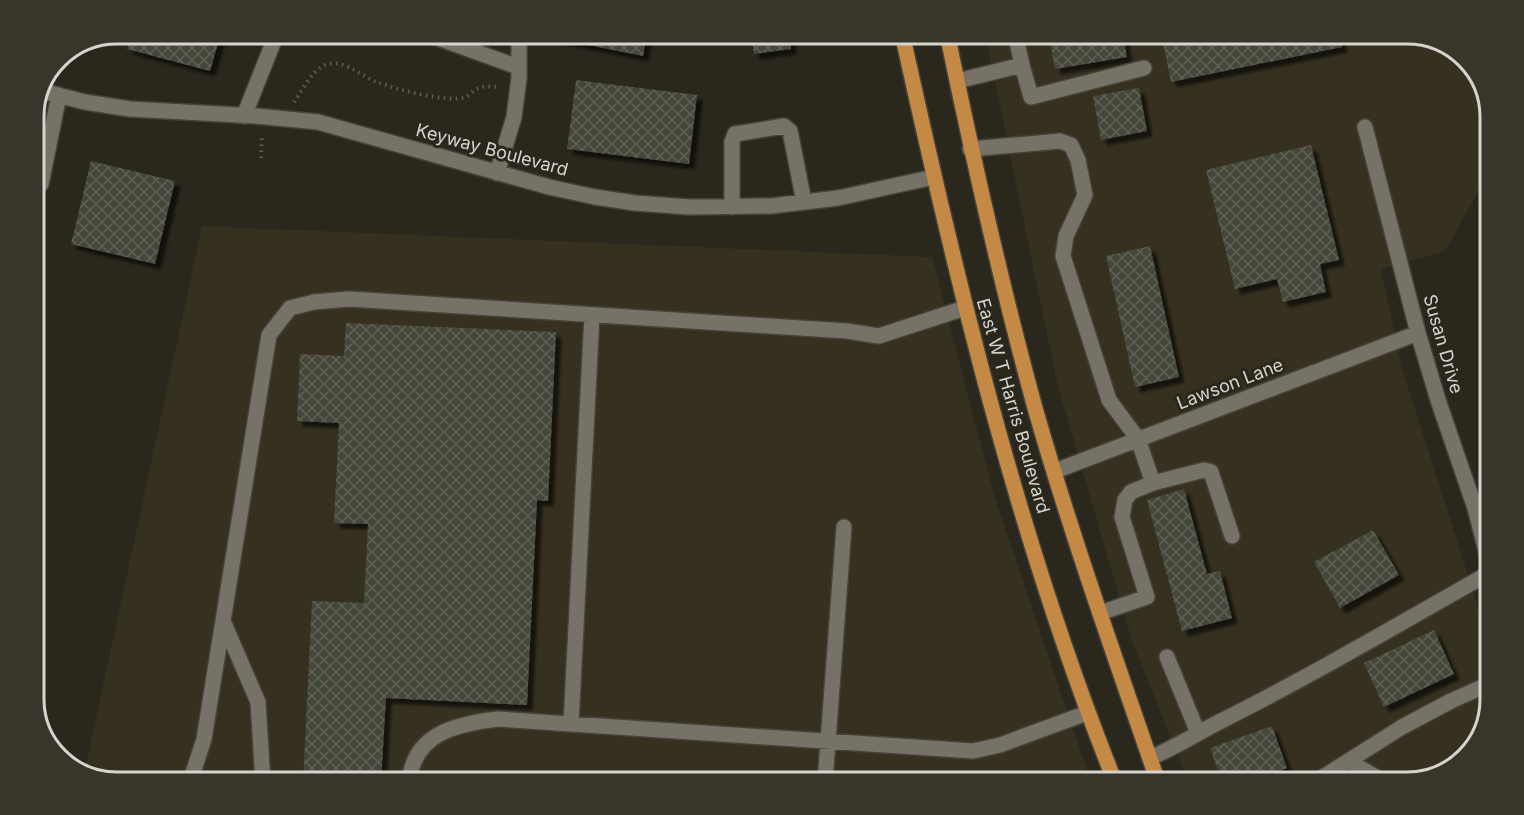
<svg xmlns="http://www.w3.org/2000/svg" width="1524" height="815" font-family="Inter,sans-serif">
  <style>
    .built { fill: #35301f }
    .building { fill: url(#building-cross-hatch); filter: url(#shadow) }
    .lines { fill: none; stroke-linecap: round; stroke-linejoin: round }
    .minor-casing { stroke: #46423a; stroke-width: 18 }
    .major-casing { stroke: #46423a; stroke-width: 18 }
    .path { stroke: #605d54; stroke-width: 4; stroke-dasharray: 1.5 4.5; stroke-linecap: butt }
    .minor { stroke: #777267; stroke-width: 15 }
    .major { stroke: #c38945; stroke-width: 15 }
    .labels { text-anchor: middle; stroke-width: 6; stroke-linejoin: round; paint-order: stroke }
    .street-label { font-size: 18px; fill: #d6d4cd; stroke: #2a271c }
    .rim { fill: none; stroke: #d6d4cd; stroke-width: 3 }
  </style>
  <defs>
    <pattern id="building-cross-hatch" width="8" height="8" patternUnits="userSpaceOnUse" patternTransform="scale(1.5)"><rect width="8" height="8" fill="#44463b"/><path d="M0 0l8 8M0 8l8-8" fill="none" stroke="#5e6056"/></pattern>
    <filter id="shadow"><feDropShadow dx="5.5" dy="5.5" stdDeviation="1.5" flood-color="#0009"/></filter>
  </defs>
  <rect width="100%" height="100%" fill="#2a271c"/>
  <!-- built -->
  <path class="built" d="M985,33H1408L1445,42L1477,70L1491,111V169L1445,251L1381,269L1402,368L1491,647V699L1482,736L1454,768L1408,782H1188L1132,641L1057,383Z
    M202,226L932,257L994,495L1091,782H116L84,774Z"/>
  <!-- building -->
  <path class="building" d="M132,33H221L210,71L127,49Z
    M560,33H647L643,56L559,39Z
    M751,33H789L791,49L754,54Z
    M1048,33H1123L1127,57L1055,69Z
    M1161,33H1339L1342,47L1171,82Z
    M576,80L697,95L689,164L567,149Z
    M1139,88L1147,131L1101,140L1093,96Z
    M1311,145L1339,260L1320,264L1326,292L1283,302L1277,279L1235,289L1206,170Z
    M91,161L175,181L155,264L71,244Z
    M1150,246L1179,377L1135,387L1106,256Z
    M346,323L556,332L548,501L537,500L527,705L386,698L381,782H303L312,601L364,603L368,524L334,523L339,423L297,421L300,354L344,356Z
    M1184,489L1207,574L1220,571L1232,618L1182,631L1147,500Z
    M1373,530L1399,575L1340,608L1314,562Z
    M1434,630L1454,674L1384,707L1364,663Z
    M1272,726L1287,768L1247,782H1222L1210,748Z"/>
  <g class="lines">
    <!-- minor casing -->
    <g class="minor-casing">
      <path id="minor" d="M424,33L518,67
        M1015,33L1022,65
        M957,81L1022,65L1031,97L1144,68
        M42,91L85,102L130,109L256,116L318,122L549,187L595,197L635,203L689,207L771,206L838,198L934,177
        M244,116L277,33
        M1365,127L1418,333L1438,400L1475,508L1491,570
        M970,149L1060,141L1071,145L1078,160L1085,195L1066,236L1063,256L1109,400L1138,439L1153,483L1131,492L1125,500L1122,517L1147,597L1100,613
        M497,173L514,117L519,78V33
        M33,184H41L59,95
        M732,207V142L735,134L784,126L790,131L804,202
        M1055,471L1418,333
        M1153,483L1204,470L1211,472L1232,536
        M223,621L258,702L263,782
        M1167,657L1198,733
        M571,724L592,315
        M1150,758C1174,748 1196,734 1219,722C1311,676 1401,623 1491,572
        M1348,761L1385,782
        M1330,773L1346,782
        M190,782L204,739L269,335L290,308L314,302L349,299L847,331L879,336L965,308
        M409,782C414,733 456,724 498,719L973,751L1000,745L1087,713
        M825,782L844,527
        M1315,782L1402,727L1451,701L1491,683"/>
    </g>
    <!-- major casing -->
    <g class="major-casing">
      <path id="major" d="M902,33C958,288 1018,539 1115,782
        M947,33C973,159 1001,284 1035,408C1071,534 1115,658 1158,782"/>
    </g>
    <!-- path -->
    <path class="path" d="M294,102C302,91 311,72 323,66C342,56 363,78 379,83C400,90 445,103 466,97C470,95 472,91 477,89C483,85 492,87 499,87
      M261,158L262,134"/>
    <!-- minor -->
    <use href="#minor" class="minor"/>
    <!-- major -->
    <use href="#major" class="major"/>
  </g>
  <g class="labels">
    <!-- street labels -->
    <g class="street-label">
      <text transform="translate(492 150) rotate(15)" y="6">Keyway Boulevard</text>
      <text transform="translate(1443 344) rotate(74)" y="6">Susan Drive</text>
      <text transform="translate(1230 384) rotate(-21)" y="6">Lawson Lane</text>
      <text transform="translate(1013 406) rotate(74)" y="6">East W T Harris Boulevard</text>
    </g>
  </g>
  <!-- crop -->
  <path d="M0 0H1524V815H0ZM117 44H1407A73 73 0 0 1 1480 117V699A73 73 0 0 1 1407 772H117A73 73 0 0 1 44 699V117A73 73 0 0 1 117 44Z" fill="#38352a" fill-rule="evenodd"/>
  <path class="rim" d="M117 44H1407A73 73 0 0 1 1480 117V699A73 73 0 0 1 1407 772H117A73 73 0 0 1 44 699V117A73 73 0 0 1 117 44Z"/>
</svg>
